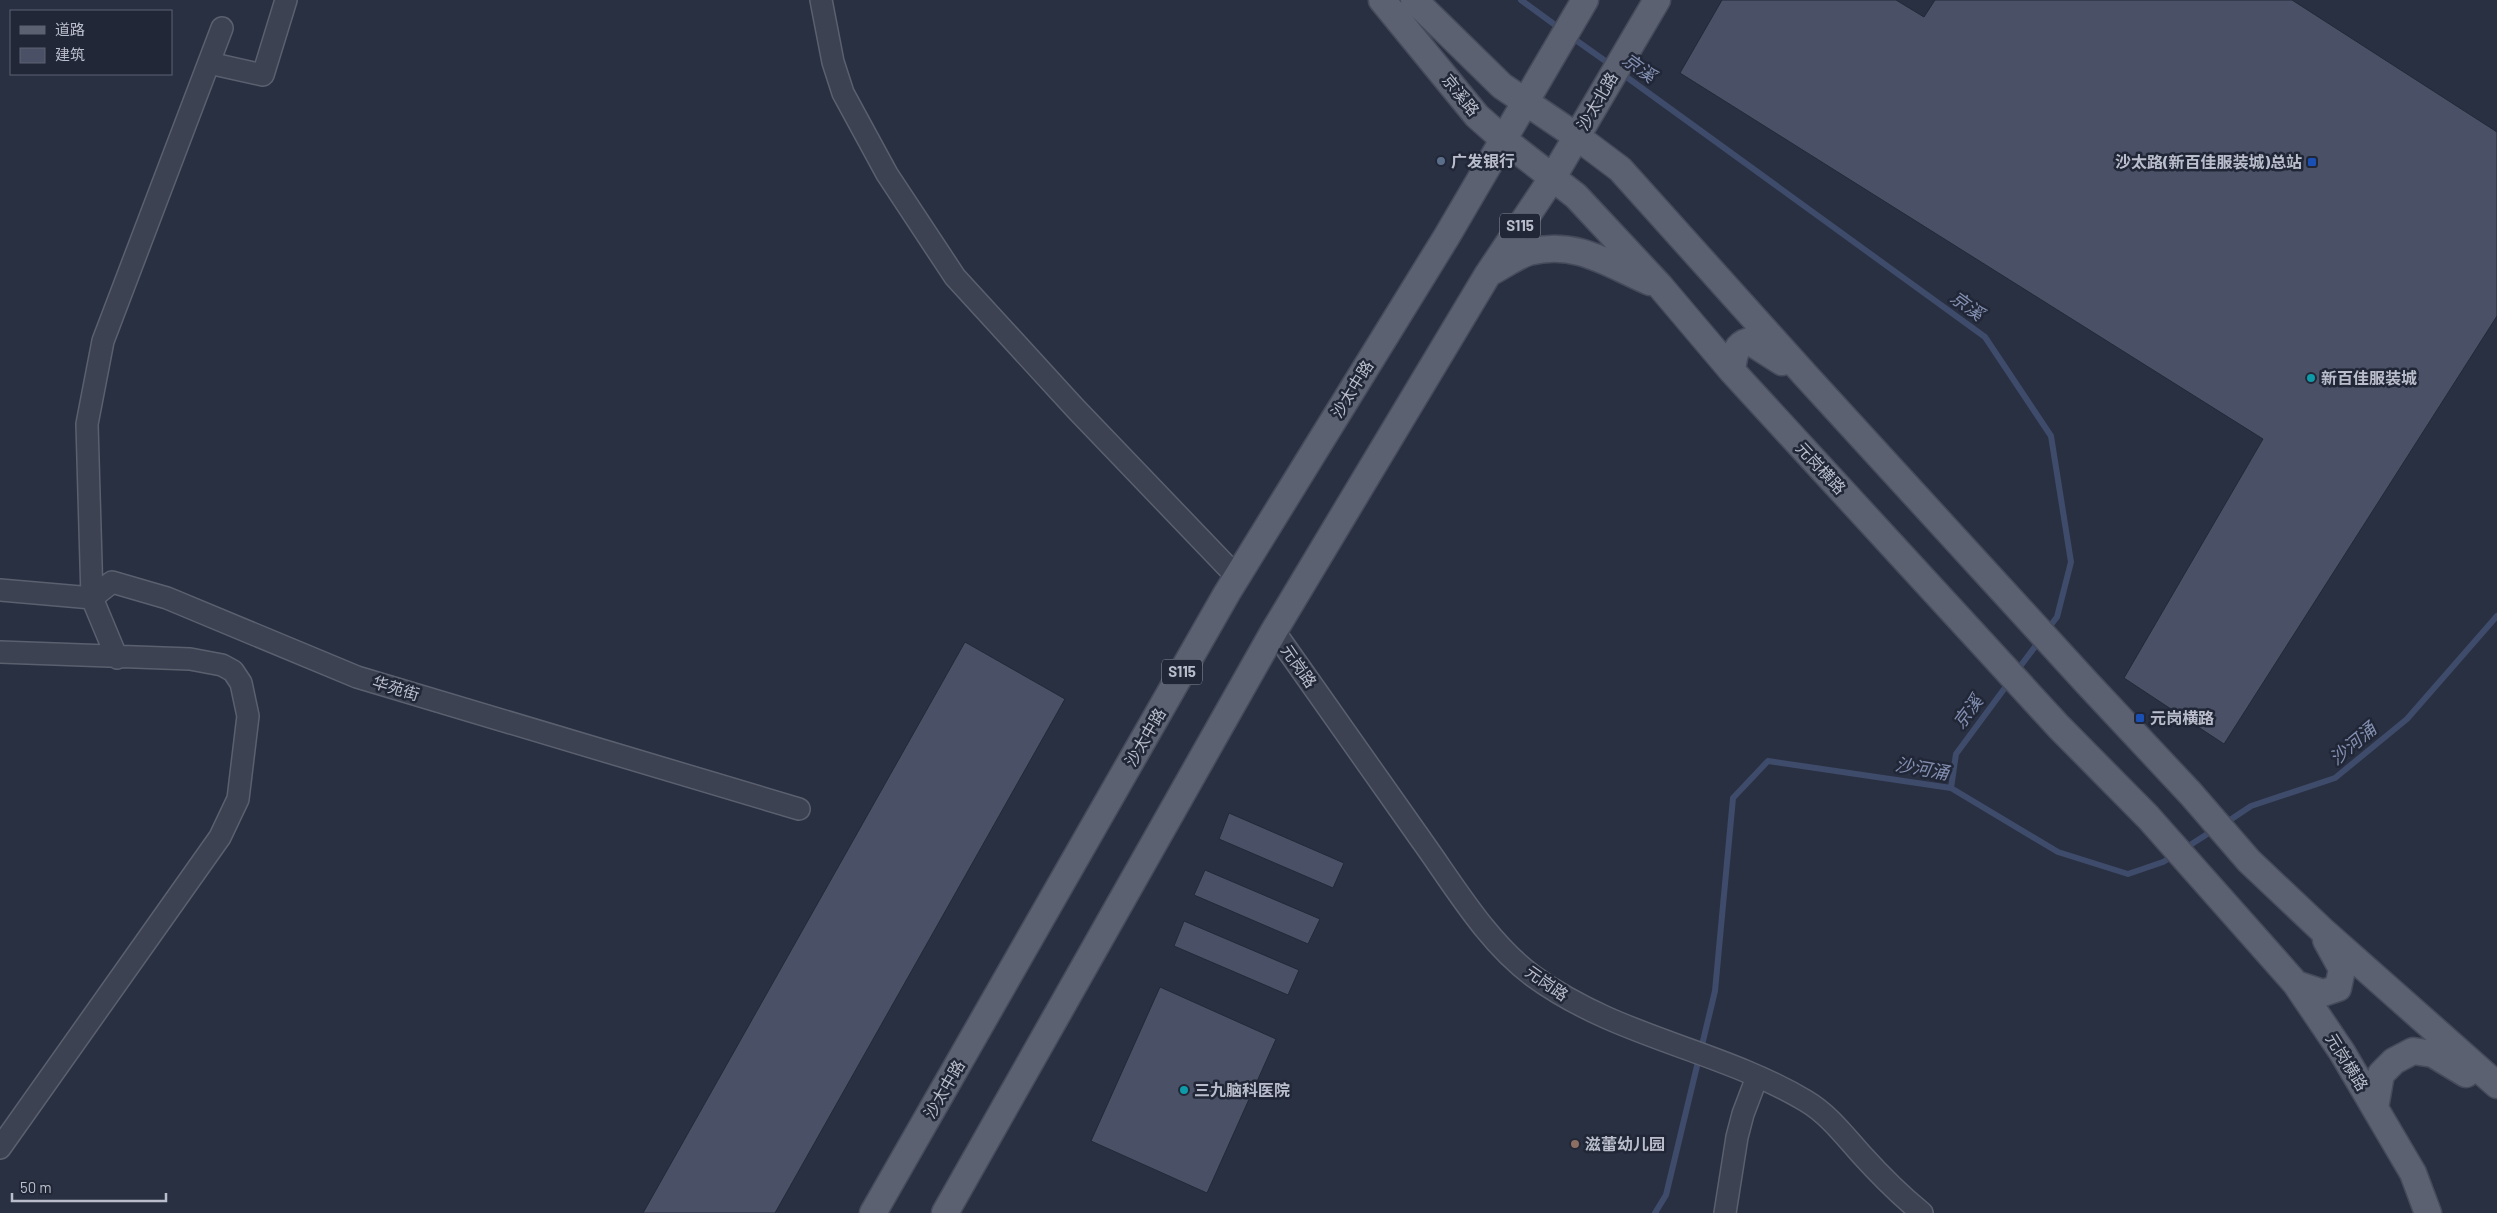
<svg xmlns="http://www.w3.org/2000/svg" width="2497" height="1213" font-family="Barlow,'Noto Sans SC',sans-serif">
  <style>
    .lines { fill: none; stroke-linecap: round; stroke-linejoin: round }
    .stream { stroke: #3f4b6a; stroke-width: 6 }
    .building { fill: #4a5166; stroke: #232939 }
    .minor-casing { stroke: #5b606f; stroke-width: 24 }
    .major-casing { stroke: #464b5b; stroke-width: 29 }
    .minor { stroke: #3d4252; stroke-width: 21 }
    .major { stroke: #5b6171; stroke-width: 26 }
    .service-dot { fill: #5c6f8a; stroke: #212737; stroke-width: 2 }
    .transit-dot { fill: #1a4fb4; stroke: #212737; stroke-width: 2 }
    .culture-dot { fill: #0f9aa8; stroke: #212737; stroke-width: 2 }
    .education-dot { fill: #8d6e63; stroke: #212737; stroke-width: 2 }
    .labels { text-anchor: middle; stroke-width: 5; stroke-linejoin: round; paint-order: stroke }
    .shield { fill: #212737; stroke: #8c919f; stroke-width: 1 }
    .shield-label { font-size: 15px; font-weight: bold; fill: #babecc }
    .street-label { font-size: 16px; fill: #babecc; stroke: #212737 }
    .poi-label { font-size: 16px; font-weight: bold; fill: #babecc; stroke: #212737; text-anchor: start }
    .water-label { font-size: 18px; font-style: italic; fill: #8390b1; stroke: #212737 }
  </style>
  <rect width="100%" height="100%" fill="#293042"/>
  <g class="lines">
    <!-- stream -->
    <path class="stream" d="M1521,0L1562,30
      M1570,36L1611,65
      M1621,73L1985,337L2051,436L2071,562L2057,617L2047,630
      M2016,672L2040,640
      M1951,788L1956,754L2010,681
      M2224,824L2251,806L2335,778L2407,719L2497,616
      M2184,849L2215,829
      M1655,1213L1666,1195L1715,991L1733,798L1768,761L1951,788L2058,852L2128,874L2163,862L2175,855"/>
  </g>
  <!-- building -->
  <path class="building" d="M1722,0H1896L1924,17L1935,0H2292L2497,132V316L2224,744L2124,678L2263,439L1680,73Z
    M965,642L1065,699L775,1213H643Z
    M1229,813L1344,863L1333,888L1219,839Z
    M1205,870L1320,919L1308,944L1194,895Z
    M1184,921L1299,970L1288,995L1174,946Z
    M1160,987L1276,1039L1207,1193L1091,1141Z"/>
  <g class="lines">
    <!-- minor casing -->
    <g class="minor-casing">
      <path id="minor" d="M821,0L833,62L843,93L887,174L955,277L1075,408L1237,577
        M209,63L263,75L286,0
        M0,590L92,598L112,582L167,598L357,677L799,809
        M1274,631C1324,701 1373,771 1422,841C1455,887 1487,942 1533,976C1618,1038 1719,1049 1806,1101C1828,1114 1844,1135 1861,1154C1880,1175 1900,1195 1922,1213
        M0,652L190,659L222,665L233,671L241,683L248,716L238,799L220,837L0,1148
        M117,658L92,598L87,424L103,341L222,28
        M1725,1213L1737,1137L1743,1114L1757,1077"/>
    </g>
    <!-- major casing -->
    <g class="major-casing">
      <path id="major" d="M1382,0L1477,116L1503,139L1576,196L1660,286L1732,371L2059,727L2148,817L2296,984L2342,1052L2413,1173L2428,1213
        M1414,0L1502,86L1576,136L1620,169L1807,377L2088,684L2191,794L2249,861L2322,930L2497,1085
        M1491,272C1503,266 1516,256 1529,252C1577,240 1608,264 1650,282
        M1732,371C1734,357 1734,345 1749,341L1782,362
        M2296,984L2323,993L2338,988L2342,969L2326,940
        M2375,1108L2381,1074L2394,1061L2413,1051L2433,1054L2466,1074
        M873,1213L1227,593L1447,236L1585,0
        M945,1213L1274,631L1488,274L1553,177L1657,0"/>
    </g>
    <!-- minor -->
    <use href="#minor" class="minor"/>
    <!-- major -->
    <use href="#major" class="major"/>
  </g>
  <!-- markers -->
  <circle class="service-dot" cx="1441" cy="161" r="5"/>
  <g class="transit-dot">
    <rect x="2307" y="157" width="10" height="10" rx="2.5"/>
    <rect x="2135" y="713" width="10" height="10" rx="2.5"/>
  </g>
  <g class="culture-dot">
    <circle cx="2311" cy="378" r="5"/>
    <circle cx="1184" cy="1090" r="5"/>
  </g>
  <circle class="education-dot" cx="1575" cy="1144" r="5"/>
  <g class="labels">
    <!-- shield labels -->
    <g class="shield">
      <rect x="1500" y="213.5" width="40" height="25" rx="4"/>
      <rect x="1162" y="659.5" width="40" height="25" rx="4"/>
    </g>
    <g class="shield-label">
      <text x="1520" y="231">S115</text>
      <text x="1182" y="677">S115</text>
    </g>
    <!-- street labels -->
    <g class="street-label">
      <text transform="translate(1461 95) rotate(51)" y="6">京溪路</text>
      <text transform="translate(1597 101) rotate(-60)" y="6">沙太北路</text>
      <text transform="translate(1352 389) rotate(-58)" y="6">沙太中路</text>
      <text transform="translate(1821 468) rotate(47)" y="6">元岗横路</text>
      <text transform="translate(1299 666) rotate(55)" y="6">元岗路</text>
      <text transform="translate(396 688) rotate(17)" y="6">华苑街</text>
      <text transform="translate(1145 737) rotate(-60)" y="6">沙太中路</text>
      <text transform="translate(1547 983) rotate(35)" y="6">元岗路</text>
      <text transform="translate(2347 1062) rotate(58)" y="6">元岗横路</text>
      <text transform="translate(944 1089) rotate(-60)" y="6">沙太中路</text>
    </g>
    <!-- poi labels -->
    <g class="poi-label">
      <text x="1451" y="167">广发银行</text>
      <text x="2302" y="168" text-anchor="end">沙太路(新百佳服装城)总站</text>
      <text x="2321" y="384">新百佳服装城</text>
      <text x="2150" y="724">元岗横路</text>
      <text x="1194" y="1096">三九脑科医院</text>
      <text x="1585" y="1150">滋蕾幼儿园</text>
    </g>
    <!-- water labels -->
    <g class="water-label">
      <text transform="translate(1639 68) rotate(36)" y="6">京溪</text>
      <text transform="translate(1967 306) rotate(36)" y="6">京溪</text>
      <text transform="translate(1968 712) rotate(-53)" y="6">京溪</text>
      <text transform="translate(2353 744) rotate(-40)" y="6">沙河涌</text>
      <text transform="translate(1922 769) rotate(10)" y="6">沙河涌</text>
    </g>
  </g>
  <!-- legend -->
  <rect x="10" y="10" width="162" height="65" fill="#212737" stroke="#5e6373"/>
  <rect x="20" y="26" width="25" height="8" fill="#5b6171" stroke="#5e6373"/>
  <text x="55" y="35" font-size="15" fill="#babecc">道路</text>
  <rect x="20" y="48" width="25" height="15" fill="#4a5166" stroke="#5e6373"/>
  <text x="55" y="60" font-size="15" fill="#babecc">建筑</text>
  <!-- scale -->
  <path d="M12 1193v8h154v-8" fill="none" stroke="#babecc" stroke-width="2.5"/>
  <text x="20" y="1193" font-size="15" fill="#babecc" stroke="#212737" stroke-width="4" paint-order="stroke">50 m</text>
</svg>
